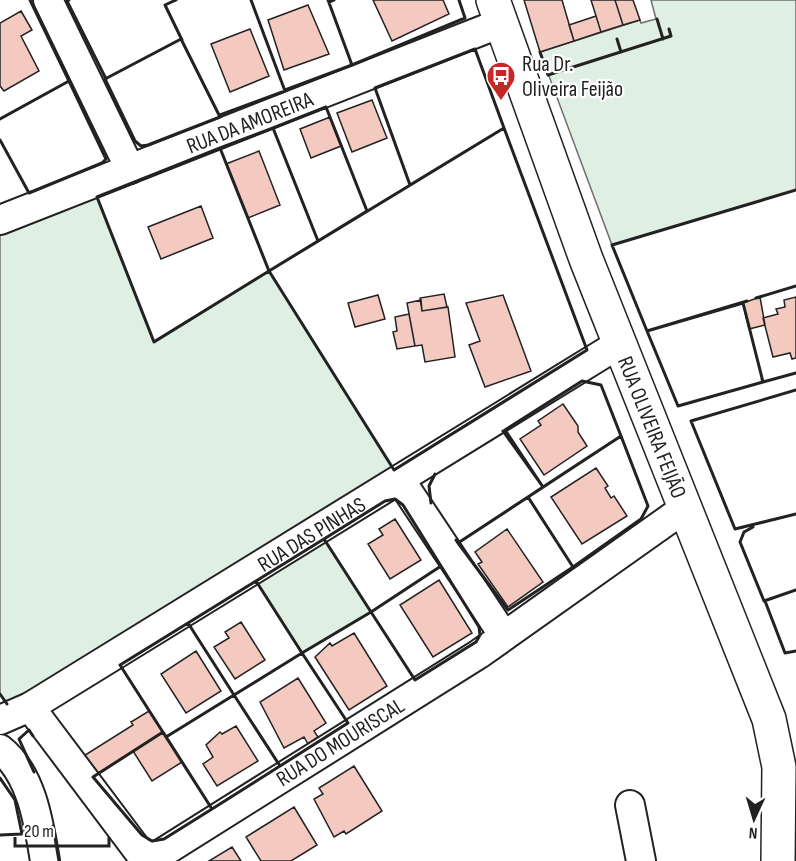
<svg xmlns="http://www.w3.org/2000/svg" width="796" height="861" font-family="'Sofia Sans Condensed',sans-serif">
  <style>
    .green { fill: #e0efe3; stroke: #6f6f6f; stroke-width: 1.5 }
    .building { fill: #f3c9c0; stroke: #222; stroke-width: 1.5 }
    .lines { fill: none; stroke-linecap: round; stroke-linejoin: round }
    .street-casing { stroke: #222; stroke-width: 32 }
    .primary-casing { stroke: #222; stroke-width: 36 }
    .street { stroke: #fff; stroke-width: 28 }
    .primary { stroke: #fff; stroke-width: 33 }
    .wall { stroke: #222; stroke-width: 3 }
    .labels { text-anchor: middle; stroke-width: 4.5; stroke-linejoin: round; paint-order: stroke }
    .poi-label { font-size: 22px; fill: #222; stroke: #fff; text-anchor: start }
    .street-label { font-size: 22px; fill: #222; stroke: #fff }
  </style>
  <rect width="100%" height="100%" fill="#fff"/>
  <!-- green -->
  <path class="green" d="M651,0H796V190L612,245L540,52L640,20L641,23L656,19Z
    M97,197L154,341L269,271L394,470L11,708L0,694V235Z
    M324,539L371,612L302,653L256,581Z"/>
  <!-- building -->
  <path class="building" d="M373,0H443L449,14L392,41Z
    M524,0H562L574,41L540,52Z
    M591,0H615L623,25L601,32Z
    M615,0H633L640,20L623,25Z
    M308,5L329,54L284,70L268,20Z
    M21,11L32,30L21,36L39,71L4,91L0,86V23Z
    M596,16L601,32L574,41L569,25Z
    M250,29L269,76L230,92L211,44Z
    M372,100L387,138L352,152L337,113Z
    M330,117L341,146L311,158L300,129Z
    M259,151L280,205L248,218L226,164Z
    M201,206L213,238L161,259L148,227Z
    M444,294L447,307L422,311L420,298Z
    M378,295L385,319L355,327L348,303Z
    M503,295L531,371L485,387L469,345L480,341L466,303Z
    M760,297L765,325L749,329L743,303Z
    M796,297V358L792,359L790,353L773,357L763,318L778,314L776,309L785,307L784,300Z
    M421,300L422,311L448,307L455,357L425,362L422,345L415,346L407,303Z
    M409,314L415,346L397,349L393,332L397,331L395,317Z
    M563,404L578,426V432L587,446L544,475L520,439L541,425L538,421Z
    M596,468L608,486L605,488L611,498L614,496L627,516L582,544L551,497Z
    M395,519L421,560L390,579L368,544L383,535L379,529Z
    M507,529L543,582L508,607L478,564L482,562L475,552Z
    M439,580L472,633L433,657L400,605Z
    M241,622L265,660L235,679L214,647L229,638L225,632Z
    M354,633L387,686L349,710L315,657L330,643L332,646Z
    M196,651L221,691L186,713L161,674Z
    M298,678L326,723L314,731L318,737L308,744L304,737L284,748L260,702Z
    M149,711L163,732L94,776L82,757L133,725L131,722Z
    M236,726L258,761L217,786L203,764L213,757L206,745L220,732L222,734Z
    M163,732L182,762L152,781L133,751Z
    M354,766L382,811L346,834L344,831L334,837L314,799L323,794L319,788Z
    M294,807L317,845L291,861H261L246,837Z
    M232,847L241,861H209Z"/>
  <g class="lines">
    <!-- street casing -->
    <g class="street-casing">
      <g id="street">
        <path d="M48,0L130,169"/>
        <path id="s1" d="M0,220L501,23"/>
        <path d="M401,481L504,636"/>
        <path id="s2" d="M30,707L139,852L154,858L479,654L685,508"/>
        <path id="s3" d="M0,720L30,707L619,344"/>
        <path d="M0,749C32,774 39,824 45,861"/>
        <path d="M630,805L641,861"/>
      </g>
    </g>
    <!-- primary casing -->
    <g class="primary-casing">
      <g id="primary">
        <path id="s4" d="M493,0L586,259L769,719L779,767L778,861"/>
      </g>
    </g>
    <!-- street -->
    <use href="#street" class="street"/>
    <!-- primary -->
    <use href="#primary" class="primary"/>
    <!-- wall -->
    <path class="wall" d="M30,0L69,81L67,82
      M66,0H69L67,1L106,79
      M176,0L165,5L182,40
      M657,19L663,39
      M181,39L220,117L148,145L141,146L135,141L105,79Z
      M617,39L621,52
      M475,49L504,128L410,185L375,88Z
      M540,52L548,75L671,36L669,29
      M351,63L352,65L465,18L459,0
      M285,90L352,65L328,0L329,2L334,0
      M326,107L367,211L318,241L273,128Z
      M220,115L285,91L251,0
      M0,119L69,81L106,159L102,163L29,193L0,140
      M273,128L318,241L269,271L220,148Z
      M504,128L587,350L394,470L269,271Z
      M220,148L269,271L154,342L97,197Z
      M756,298L796,286
      M747,301L647,331L612,245L796,190
      M743,303L763,382L678,406L647,331Z
      M762,379L763,382L796,373
      M582,381L601,385L621,436L543,487L505,430Z
      M796,390L691,421L735,529L796,514
      M503,431L543,487
      M528,497L573,567L508,610L458,543Z
      M395,499L403,505L441,566L371,612L324,539L385,501Z
      M431,503L429,486L435,474
      M753,527L744,532L740,542L764,601L796,590
      M324,539L371,612L302,653L256,581Z
      M456,540L458,543C512,507 567,472 621,436L648,506L641,519L573,567L528,497L543,487
      M441,566L479,627L480,635L476,642L415,680L371,612Z
      M256,581L302,653L234,695L188,623Z
      M765,601L785,653L796,651
      M188,623L234,695L166,737L120,665Z
      M302,653L348,723L280,766L234,695Z
      M0,694L7,704
      M234,695L280,766L212,809L166,737Z
      M163,732L212,809L164,839L152,841L142,835L93,777Z
      M33,736L29,730L19,739L34,772
      M0,778L15,800L22,834L0,835
      M53,826L59,861"/>
  </g>
  <!-- icons -->
  <defs>
    <g id="bus-pin" transform="scale(1.5)"><path d="M0 17L-7.5 6A9.5 9.5 0 1 1 7.5 6Z" fill="#c62828" stroke="#fff"/><path d="M-5-6H5V4H4V6H2V4H-2V6H-4V4H-5ZM-3.5-4V0h7V-4ZM-3.5 1.2v1.5H-2V1.2ZM2 1.2v1.5H3.5V1.2Z" fill="#fff"/></g>
  </defs>
  <g fill-rule="evenodd">
    <use href="#bus-pin" x="501" y="76"/>
  </g>
  <g class="labels">
    <!-- poi labels -->
    <g class="poi-label">
      <text x="522" y="71">Rua Dr.<tspan x="522" dy="25">Oliveira Feijão</tspan></text>
    </g>
    <!-- street labels -->
    <g class="street-label">
      <text dy="8" stroke="none"><textPath href="#s1" startOffset="268">RUA DA AMOREIRA</textPath></text>
      <text dy="8" stroke="none"><textPath href="#s4" startOffset="456">RUA OLIVEIRA FEIJÃO</textPath></text>
      <text dy="8" stroke="none"><textPath href="#s3" startOffset="363">RUA DAS PINHAS</textPath></text>
      <text dy="8" stroke="none"><textPath href="#s2" startOffset="417">RUA DO MOURISCAL</textPath></text>
    </g>
  </g>
  <!-- north arrow -->
  <g transform="translate(754 819) rotate(184)" stroke="#ffffff" stroke-width="4.5" paint-order="stroke">
  <path d="M0-4.5L10 22L0 15L-10 22Z" fill="#222222"/>
  <text y="-9" font-size="16" font-weight="bold" text-anchor="middle" fill="#222222">N</text>
  </g>
  <!-- scale -->
  <path d="M15 837v9h94v-9" fill="none" stroke="#222222" stroke-width="3"/>
  <text x="24" y="837" font-size="18" fill="#222222" stroke="#ffffff" stroke-width="4.5" paint-order="stroke">20 m</text>
</svg>
